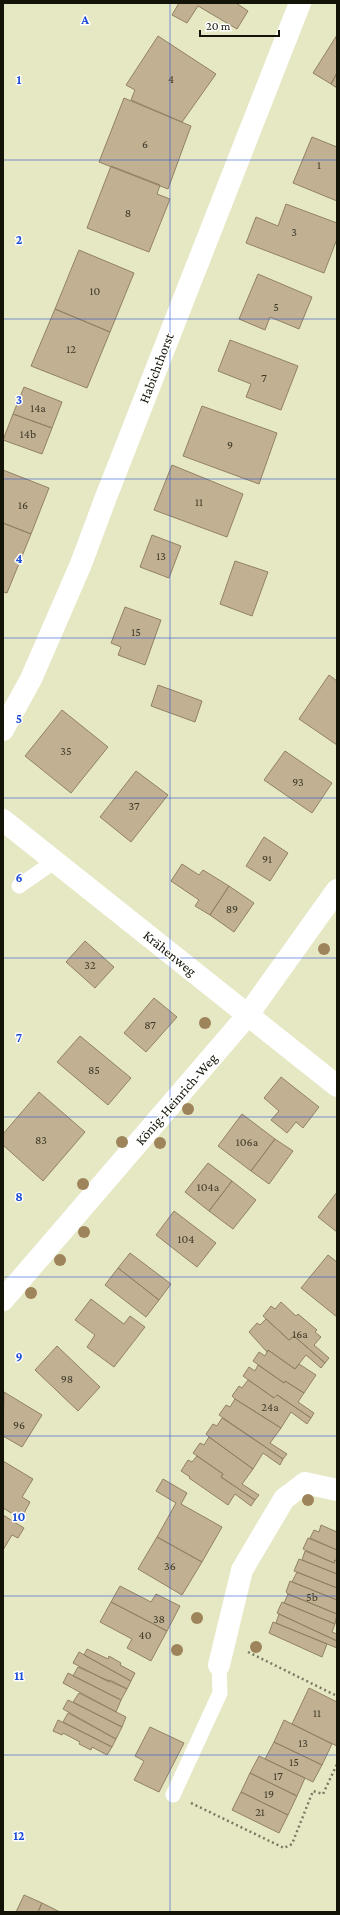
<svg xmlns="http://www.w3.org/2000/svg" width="340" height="1915" font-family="'Crimson Pro',serif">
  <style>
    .building { fill: #c1b091; stroke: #928264 }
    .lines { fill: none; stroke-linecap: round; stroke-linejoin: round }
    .path { stroke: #797a62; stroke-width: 2.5; stroke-dasharray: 2 3; stroke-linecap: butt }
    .service { stroke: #fff; stroke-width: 15 }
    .minor { stroke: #fff; stroke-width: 22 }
    .tertiary { stroke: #fff; stroke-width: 22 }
    .tree { fill: #9e845a }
    .grid { fill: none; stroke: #1d4ed8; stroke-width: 1; stroke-opacity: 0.55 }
    .labels { text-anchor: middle; stroke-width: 3; stroke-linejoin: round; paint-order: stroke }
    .number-label { font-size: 12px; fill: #3e3a2a }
    .street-label { font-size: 14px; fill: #131307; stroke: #fff }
    .grid-label { font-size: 13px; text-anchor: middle; font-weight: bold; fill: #1d4ed8; stroke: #fff; stroke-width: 3; stroke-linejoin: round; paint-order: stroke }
  </style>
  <rect width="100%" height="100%" fill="#e6e7c3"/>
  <!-- building -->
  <path class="building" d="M179,3H236L248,11L237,29L198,6L187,23L172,15Z
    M337,35V73L331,84L313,73Z
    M158,36L216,74L182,122L131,100L135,90L126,85Z
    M337,73V88L331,84Z
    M124,98L191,126L168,189L99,162Z
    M312,137L337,147V201L293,183Z
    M111,166L160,185L157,194L170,199L149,252L87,228Z
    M286,204L337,223V239L324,273L246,243L256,217L278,226Z
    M79,250L134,273L110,332L55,309Z
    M258,274L312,297L299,329L270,317L265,330L239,319Z
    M55,309L110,332L87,388L31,366Z
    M230,340L298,366L281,410L246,397L251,384L218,371Z
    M24,387L62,402L52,428L13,414Z
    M202,406L277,433L259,484L183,456Z
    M13,414L52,428L42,454L3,440Z
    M172,465L243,494L227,537L154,510Z
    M3,470L49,488L31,534L3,523Z
    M3,523L31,534L7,593L3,592Z
    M152,535L181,546L169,578L140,567Z
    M235,561L268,572L252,616L220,604Z
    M125,607L161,620L145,665L118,655L121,647L111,643Z
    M329,675L337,681V745L299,719Z
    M158,685L202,701L195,722L151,706Z
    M62,710L108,747L71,793L25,756Z
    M285,751L332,783L312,813L264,780Z
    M136,771L168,795L131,842L100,817Z
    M264,837L288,853L270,881L246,866Z
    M182,864L199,875L203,870L229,886L210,915L195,906L199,900L171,881Z
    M229,886L254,903L234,932L210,915Z
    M85,941L114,967L95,988L66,962Z
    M154,998L177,1017L146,1052L124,1033Z
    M80,1036L131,1078L108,1105L57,1062Z
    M281,1077L319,1107L303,1128L296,1122L287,1133L271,1120L279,1111L264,1098Z
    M39,1092L85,1132L43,1181L3,1145V1134Z
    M242,1114L275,1139L251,1171L218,1146Z
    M275,1139L293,1151L269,1184L251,1171Z
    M208,1163L232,1181L209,1211L185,1192Z
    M232,1181L256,1200L233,1229L209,1211Z
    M337,1192V1232L318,1217Z
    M174,1211L216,1243L197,1267L156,1235Z
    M130,1253L171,1284L159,1300L118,1268Z
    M328,1255L337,1262V1317L301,1288Z
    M118,1268L159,1300L146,1317L105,1285Z
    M91,1299L124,1324L130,1316L145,1327L114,1367L87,1347L95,1335L75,1320Z
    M281,1302L296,1316L298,1314L317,1330L315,1332L321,1337L314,1345L329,1358L325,1363L294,1336L289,1340L263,1316L271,1306L275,1309Z
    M266,1319L289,1340L294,1336L325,1363L321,1368L306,1355L295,1369L268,1350L267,1352L249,1332L257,1323L260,1325Z
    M57,1346L100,1387L78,1411L35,1370Z
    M268,1350L295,1369L299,1364L316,1375L304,1393L285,1381L284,1383L253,1361L259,1352L265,1356Z
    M258,1365L284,1383L285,1381L304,1393L298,1402L314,1413L311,1418L277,1395L274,1398L243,1376L249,1367L255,1371Z
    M248,1380L274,1398L277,1395L279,1396L311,1418L307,1424L291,1412L281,1428L235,1399L232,1396L239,1386L242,1388Z
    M4,1392L42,1415L22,1447L3,1436Z
    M235,1399L281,1428L270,1443L287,1454L283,1459L219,1415L226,1405L230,1407Z
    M222,1418L283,1459L280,1465L263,1453L253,1469L209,1437L206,1434L213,1424L217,1426Z
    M209,1437L253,1469L242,1484L259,1495L255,1500L221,1477L223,1474L193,1453L200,1443L204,1445Z
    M197,1456L223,1474L221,1477L255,1500L251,1506L235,1494L228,1505L189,1478L190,1477L181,1471L188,1460L192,1462Z
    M3,1461L33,1479L22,1497L30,1502L21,1519L3,1508Z
    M163,1479L187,1493L181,1504L222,1527L202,1562L157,1537L176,1503L156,1491Z
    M3,1515L24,1528L18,1538L12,1535L3,1550Z
    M321,1525L337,1532V1550L310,1538L314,1530L319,1532Z
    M157,1537L202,1562L182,1595L138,1569Z
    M308,1538L337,1550V1561L335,1560L334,1563L303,1549Z
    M305,1551L334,1563L335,1560L337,1561V1574L302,1560Z
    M299,1559L337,1574V1588L294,1571Z
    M297,1572L337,1588V1600L292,1582Z
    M290,1581L337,1600V1614L288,1594L286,1592Z
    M120,1586L151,1602L156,1594L180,1606L167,1631L111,1602Z
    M288,1594L337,1614L335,1624L284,1603Z
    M111,1602L167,1631L151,1661L127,1648L132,1639L100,1622Z
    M282,1602L335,1624L332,1632L337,1634V1641L277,1613Z
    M279,1614L337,1641V1648L276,1623Z
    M273,1622L327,1644L322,1657L269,1633Z
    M87,1649L108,1659L109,1656L121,1663L120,1665L135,1673L131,1681L84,1655Z
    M79,1652L131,1681L127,1689L110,1680L109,1682L73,1663Z
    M78,1667L127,1689L121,1700L73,1676Z
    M68,1673L121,1700L116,1712L63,1683Z
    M309,1688L337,1702V1746L292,1724Z
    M79,1693L126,1717L122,1727L73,1702Z
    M68,1700L122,1727L116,1739L63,1709Z
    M68,1713L116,1739L112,1747L63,1722Z
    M58,1720L112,1747L107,1755L92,1747L91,1750L79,1744L80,1742L63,1733L62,1735L53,1731Z
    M284,1720L332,1744L322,1765L274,1742Z
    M150,1727L184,1743L159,1792L134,1780L144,1761L135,1756Z
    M274,1742L322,1765L313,1782L265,1759Z
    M259,1756L305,1778L297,1796L250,1773Z
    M250,1773L297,1796L288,1815L241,1792Z
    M241,1792L288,1815L279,1833L232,1810Z
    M24,1895L42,1903L38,1912H16Z
    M42,1903L60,1912H38Z"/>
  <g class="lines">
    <!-- path -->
    <path class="path" d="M248,1652L337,1696
      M191,1803L284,1848L292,1844L313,1791L323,1794L337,1764"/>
    <!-- service -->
    <path class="service" d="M19,886L55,861
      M173,1795L220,1693L219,1665"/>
    <!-- minor -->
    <path class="minor" d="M3,730L31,679L81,564L106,497L300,3
      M3,1300L247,1016L337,890
      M219,1665L242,1570L284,1499L305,1483L337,1490"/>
    <!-- tertiary -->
    <path class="tertiary" d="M3,820L337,1086"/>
  </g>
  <!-- trees -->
  <g class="tree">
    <circle cx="324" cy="949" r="6"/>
    <circle cx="205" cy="1023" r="6"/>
    <circle cx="188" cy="1109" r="6"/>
    <circle cx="122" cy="1142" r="6"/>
    <circle cx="160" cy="1143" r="6"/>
    <circle cx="83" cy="1184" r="6"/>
    <circle cx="84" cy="1232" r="6"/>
    <circle cx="60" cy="1260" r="6"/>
    <circle cx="31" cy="1293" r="6"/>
    <circle cx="308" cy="1500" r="6"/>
    <circle cx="197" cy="1618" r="6"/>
    <circle cx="256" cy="1647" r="6"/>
    <circle cx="177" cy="1650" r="6"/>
  </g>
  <!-- grid -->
  <path class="grid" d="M170,3V1912M3,160H337M3,319H337M3,479H337M3,638H337M3,798H337M3,958H337M3,1117H337M3,1277H337M3,1436H337M3,1596H337M3,1755H337"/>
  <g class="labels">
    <!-- number labels -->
    <g class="number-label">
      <text x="171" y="83">4</text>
      <text x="145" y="148">6</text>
      <text x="319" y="169">1</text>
      <text x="128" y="217">8</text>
      <text x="294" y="236">3</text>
      <text x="95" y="295">10</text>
      <text x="276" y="311">5</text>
      <text x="71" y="353">12</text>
      <text x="264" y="382">7</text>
      <text x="38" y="412">14a</text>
      <text x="28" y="438">14b</text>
      <text x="230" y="449">9</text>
      <text x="199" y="506">11</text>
      <text x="23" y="509">16</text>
      <text x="161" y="560">13</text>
      <text x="136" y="636">15</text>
      <text x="66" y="755">35</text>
      <text x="298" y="786">93</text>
      <text x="134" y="810">37</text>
      <text x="267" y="863">91</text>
      <text x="232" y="913">89</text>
      <text x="90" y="969">32</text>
      <text x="150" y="1029">87</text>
      <text x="94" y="1074">85</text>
      <text x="41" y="1144">83</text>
      <text x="247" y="1146">106a</text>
      <text x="208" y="1191">104a</text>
      <text x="186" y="1243">104</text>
      <text x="300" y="1338">16a</text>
      <text x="67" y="1383">98</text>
      <text x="270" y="1411">24a</text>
      <text x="19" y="1429">96</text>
      <text x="170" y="1570">36</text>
      <text x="312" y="1601">5b</text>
      <text x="159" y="1623">38</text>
      <text x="145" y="1639">40</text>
      <text x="317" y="1717">11</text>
      <text x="303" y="1747">13</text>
      <text x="294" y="1766">15</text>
      <text x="278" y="1780">17</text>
      <text x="269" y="1798">19</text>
      <text x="260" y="1816">21</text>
    </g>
    <!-- street labels -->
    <g class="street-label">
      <text transform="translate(156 368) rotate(-69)" y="5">Habichthorst</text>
      <text transform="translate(170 953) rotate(39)" y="5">Krähenweg</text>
      <text transform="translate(176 1099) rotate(-49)" y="5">König-Heinrich-Weg</text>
    </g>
  </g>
  <g class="grid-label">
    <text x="85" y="24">A</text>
    <text x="19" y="84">1</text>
    <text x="19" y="244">2</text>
    <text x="19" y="404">3</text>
    <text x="19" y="563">4</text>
    <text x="19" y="723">5</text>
    <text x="19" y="882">6</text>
    <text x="19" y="1042">7</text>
    <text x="19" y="1201">8</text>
    <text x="19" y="1361">9</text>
    <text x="19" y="1521">10</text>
    <text x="19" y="1680">11</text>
    <text x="19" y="1840">12</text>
  </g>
  <!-- border -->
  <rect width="340" height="1915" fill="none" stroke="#131307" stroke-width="8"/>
  <!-- scale -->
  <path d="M200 30v6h79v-6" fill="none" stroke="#131307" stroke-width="2"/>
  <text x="206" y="30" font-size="12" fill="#131307" stroke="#ffffff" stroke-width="3" paint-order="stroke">20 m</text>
</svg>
